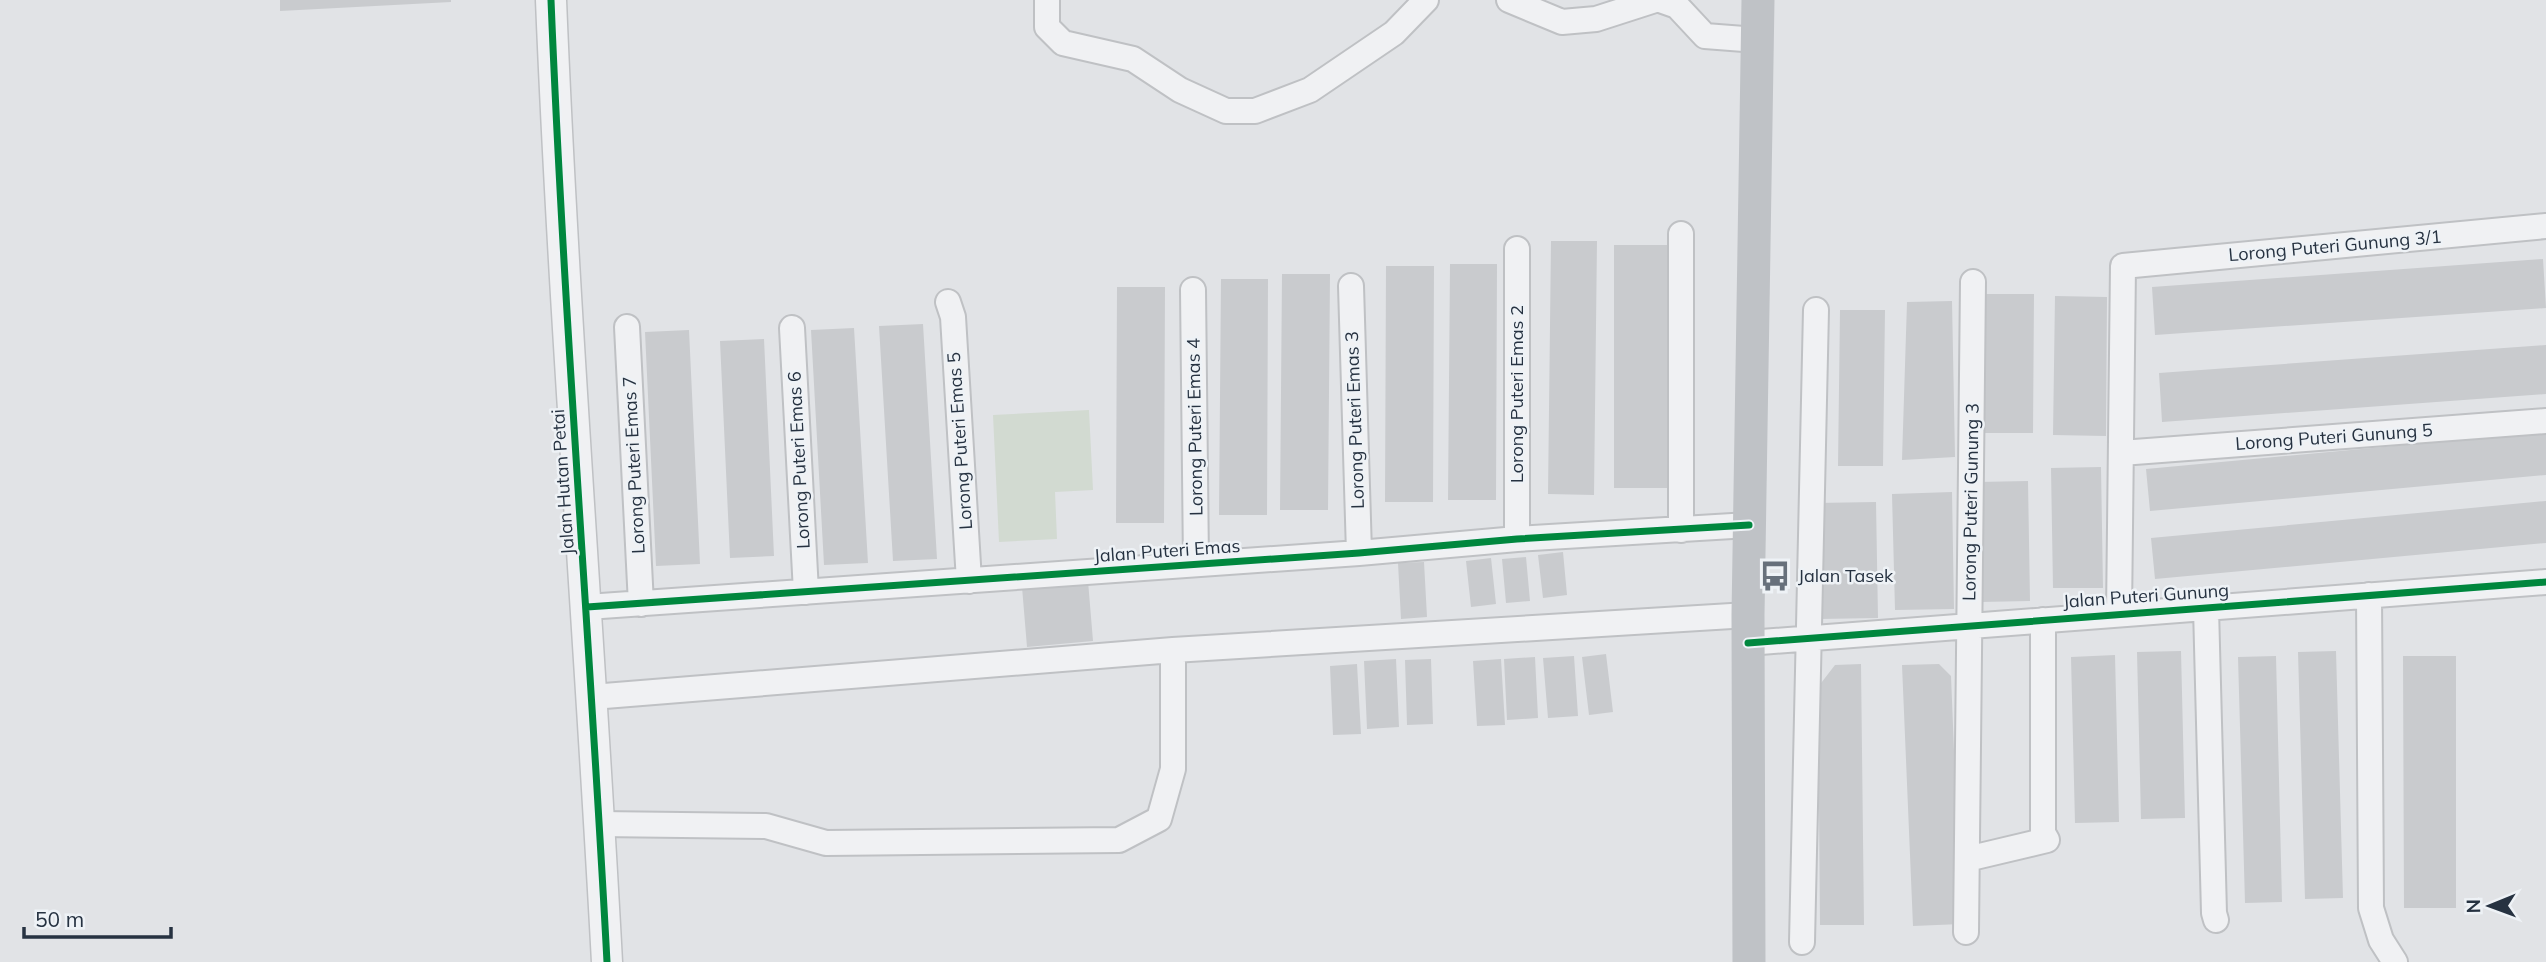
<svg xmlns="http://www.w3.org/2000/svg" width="2546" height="962" font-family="Mulish,sans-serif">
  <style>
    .green { fill: #d2dad1 }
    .building { fill: #c9cbce }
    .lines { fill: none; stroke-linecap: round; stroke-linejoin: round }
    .minor-casing { stroke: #bfc1c4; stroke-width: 28 }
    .tertiary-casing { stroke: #bfc1c4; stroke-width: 33 }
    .minor { stroke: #f0f1f3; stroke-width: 24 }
    .tertiary { stroke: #f0f1f3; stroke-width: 30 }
    .secondary { stroke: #bfc2c6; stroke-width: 33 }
    .cycleway-casing { stroke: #eef2f6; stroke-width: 11 }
    .cycleway { stroke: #00873e; stroke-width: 7 }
    .labels { text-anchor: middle; stroke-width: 5; stroke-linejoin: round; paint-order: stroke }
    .street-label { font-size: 18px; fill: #263241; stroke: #eef2f6 }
    .poi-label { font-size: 18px; fill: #263241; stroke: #eef2f6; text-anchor: start }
  </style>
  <rect width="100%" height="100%" fill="#e1e3e6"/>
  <!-- green -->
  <path class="green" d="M1089,410L1093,490L1055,492L1057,539L999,542L993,415Z"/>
  <!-- building -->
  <path class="building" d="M280,0H451V2L280,11Z
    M1551,241H1597L1594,495L1548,494Z
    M1614,245H1668L1667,488H1614Z
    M2543,259L2546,308L2155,335L2152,287Z
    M1450,264H1497L1496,500H1448Z
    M1386,266H1434L1433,502H1385Z
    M1282,274H1330L1328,510H1280Z
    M1221,279H1268L1267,515H1219Z
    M1117,287H1165L1164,523H1116Z
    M1982,294H2034L2033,433H1981Z
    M2055,296L2107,297L2106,436L2053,435Z
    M1952,301L1955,457L1902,460L1907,302Z
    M1840,310H1885L1883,466H1838Z
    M923,324L937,559L893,561L879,326Z
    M854,328L868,563L824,565L811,330Z
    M689,330L700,564L656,566L645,332Z
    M764,339L774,556L730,558L720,341Z
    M2546,345V394L2162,422L2159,373Z
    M2546,432V475L2150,511L2146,469Z
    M2101,467L2103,588H2053L2051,468Z
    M2028,481L2030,601L1980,602L1978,482Z
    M1952,492L1954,609L1895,610L1892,494Z
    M2546,501V543L2155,579L2151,538Z
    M1876,502L1878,618L1819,619L1816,503Z
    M1563,552L1567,595L1543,598L1538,555Z
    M1526,557L1530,601L1506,603L1502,559Z
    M1491,558L1496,604L1471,607L1466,561Z
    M1424,562L1427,617L1401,619L1398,563Z
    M1088,581L1093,641L1027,647L1022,587Z
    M2181,651L2185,818L2141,819L2137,652Z
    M2336,651L2343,898L2305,899L2298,652Z
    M1606,654L1613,712L1589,715L1582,657Z
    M2115,655L2119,822L2075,823L2071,657Z
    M1574,656L1578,716L1548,718L1543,658Z
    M2276,656L2282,902L2245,903L2238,657Z
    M2403,656H2456V908H2404Z
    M1535,657L1538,718L1507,720L1504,659Z
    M1396,659L1399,727L1367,729L1364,661Z
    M1431,659L1433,724L1407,725L1405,660Z
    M1501,659L1505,725L1477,726L1473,661Z
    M1357,664L1361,734L1333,735L1330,666Z
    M1861,664L1864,925H1820L1818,687L1835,665Z
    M1939,664L1951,676L1961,924L1913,926L1902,665Z"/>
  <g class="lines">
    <!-- minor casing -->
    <g class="minor-casing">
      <path id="minor" d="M1047,0V27L1063,43L1133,59L1180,90L1226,111H1255L1310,90L1394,33L1426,0
        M1509,0L1562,22L1596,19L1655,0
        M1660,0L1677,6L1705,36L1757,40
        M1681,234V530
        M1517,249V539
        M1351,286L1359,553
        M1193,290L1196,564
        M948,302L953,317L969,581
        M627,327L641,604
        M792,328L806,592
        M2121,453L2546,421
        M2369,595L2371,908L2381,940L2395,962
        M587,607L1359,553L1517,539L1749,525
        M2206,608L2214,913L2216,920
        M2119,614L2123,266L2546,226
        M1748,643L2546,582
        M592,697L1173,650L1748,615
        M599,824L766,826L826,843L1119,840L1159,819L1173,769V650
        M1967,859L2047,840L2043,833V620
        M1966,932L1973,282
        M1802,942L1816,310"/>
    </g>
    <!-- tertiary casing -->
    <g class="tertiary-casing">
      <path id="tertiary" d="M551,0C564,321 590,641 607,962"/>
    </g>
    <!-- minor -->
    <use href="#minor" class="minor"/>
    <!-- tertiary -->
    <use href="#tertiary" class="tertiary"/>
    <!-- secondary -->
    <path class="secondary" d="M1749,962L1748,615L1758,0"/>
    <!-- cycleway casing -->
    <g class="cycleway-casing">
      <path id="cycleway" d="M551,0C564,321 590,641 607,962
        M587,607L1359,553L1517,539L1749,525
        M1748,643L2546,582"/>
    </g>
    <!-- cycleway -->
    <use href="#cycleway" class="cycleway"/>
  </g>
  <!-- icons -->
  <defs>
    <g id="bus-bare" transform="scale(2.415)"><path d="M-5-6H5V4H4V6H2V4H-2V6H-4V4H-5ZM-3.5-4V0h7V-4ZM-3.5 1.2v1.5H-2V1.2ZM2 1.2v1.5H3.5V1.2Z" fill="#67707b" stroke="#eef2f6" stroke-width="2.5" paint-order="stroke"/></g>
  </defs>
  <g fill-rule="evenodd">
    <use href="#bus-bare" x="1775" y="576"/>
  </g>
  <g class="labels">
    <!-- street labels -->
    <g class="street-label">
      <text transform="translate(2335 246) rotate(-5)" y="6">Lorong Puteri Gunung 3/1</text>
      <text transform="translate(1517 394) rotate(-90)" y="6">Lorong Puteri Emas 2</text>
      <text transform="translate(1355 420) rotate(-92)" y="6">Lorong Puteri Emas 3</text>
      <text transform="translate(1195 427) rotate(-91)" y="6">Lorong Puteri Emas 4</text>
      <text transform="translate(2334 437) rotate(-4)" y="6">Lorong Puteri Gunung 5</text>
      <text transform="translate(960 441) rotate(-94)" y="6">Lorong Puteri Emas 5</text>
      <text transform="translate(799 460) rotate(-93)" y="6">Lorong Puteri Emas 6</text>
      <text transform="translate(634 465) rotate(-93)" y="6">Lorong Puteri Emas 7</text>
      <text transform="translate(563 482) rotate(-94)" y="6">Jalan Hutan Petai</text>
      <text transform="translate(1971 502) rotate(-89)" y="6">Lorong Puteri Gunung 3</text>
      <text transform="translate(1167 551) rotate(-4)" y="6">Jalan Puteri Emas</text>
      <text transform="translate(2146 596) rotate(-4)" y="6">Jalan Puteri Gunung</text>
    </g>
    <!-- poi labels -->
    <g class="poi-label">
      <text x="1798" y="582">Jalan Tasek</text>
    </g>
  </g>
  <!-- north arrow -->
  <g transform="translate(2490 906) rotate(269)" stroke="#eef2f6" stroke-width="5" paint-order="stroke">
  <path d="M0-5L12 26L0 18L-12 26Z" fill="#263241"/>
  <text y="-10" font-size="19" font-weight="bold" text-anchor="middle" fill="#263241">N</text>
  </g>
  <!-- scale -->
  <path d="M24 927v10h147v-10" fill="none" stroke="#263241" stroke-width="3.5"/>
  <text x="35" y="927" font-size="21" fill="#263241" stroke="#eef2f6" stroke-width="5" paint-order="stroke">50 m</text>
</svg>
